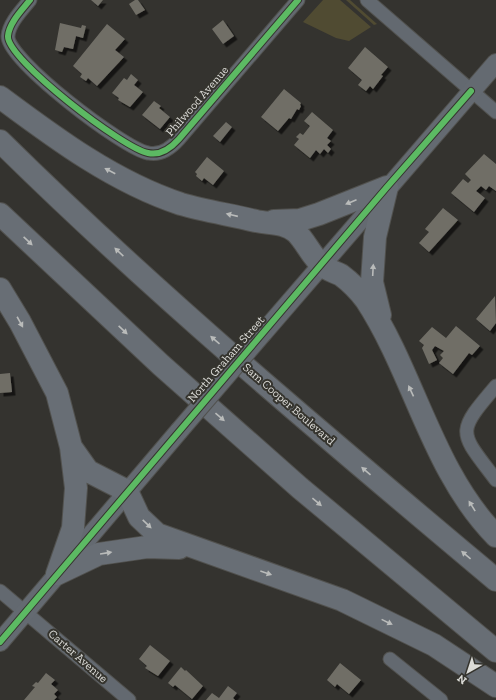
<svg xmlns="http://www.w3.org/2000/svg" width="496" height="700" font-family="'Zilla Slab',serif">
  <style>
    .green { fill: #504b32 }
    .building { fill: #706e66; filter: url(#shadow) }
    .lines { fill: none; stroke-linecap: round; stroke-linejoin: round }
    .minor-casing { stroke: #51514e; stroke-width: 15 }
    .secondary-casing { stroke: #51514e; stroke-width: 20 }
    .motorway-casing { stroke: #51514e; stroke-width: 24 }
    .minor { stroke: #636970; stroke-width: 13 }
    .secondary { stroke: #646a71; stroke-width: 18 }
    .motorway { stroke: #686e75; stroke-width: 22 }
    .secondary-bridge-casing { stroke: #51514e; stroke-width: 20; stroke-linecap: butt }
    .secondary-bridge { stroke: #646a71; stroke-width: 18 }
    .cycleway-casing { stroke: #35342e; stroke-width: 8 }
    .cycleway { stroke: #5cba63; stroke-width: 6 }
    .oneway { fill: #b9bbba }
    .labels { text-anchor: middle; stroke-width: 4; stroke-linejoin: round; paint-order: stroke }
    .street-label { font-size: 12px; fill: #dcdcd8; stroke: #35342e }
  </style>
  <defs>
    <filter id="shadow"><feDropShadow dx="3.5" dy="3.5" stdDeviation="0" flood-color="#0009"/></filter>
  </defs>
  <rect width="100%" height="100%" fill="#34332f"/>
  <!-- green -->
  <path class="green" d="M323,0H340L371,27L349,41L336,38L303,22Z
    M346,0H350L377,24L374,25Z"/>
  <!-- building -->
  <path class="building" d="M91,0H103L98,6Z
    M135,0H138L145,10L136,15L129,4Z
    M223,20L234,36L223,44L212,29Z
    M60,23L81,28L82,25L86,26L83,38L76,36L73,49L64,47L62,52L55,50Z
    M107,24L125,39L115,50L124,57L97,86L88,78L86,81L80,77L82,74L73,66Z
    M365,47L388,67L381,75L383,76L373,89L370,86L366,91L358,85L362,80L348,68Z
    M131,74L138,80L134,85L143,92L130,107L118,100L119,98L112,93L124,78L127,80Z
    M284,89L301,103L300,105L301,106L299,110L297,109L291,119L289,118L278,131L261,117Z
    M154,101L161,106L159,108L170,117L160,129L142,115Z
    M312,112L333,130L327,138L331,141L327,145L331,149L328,153L324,149L320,154L316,150L310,158L294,145L299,139L296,137L300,133L303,135L310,126L304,121Z
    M226,122L232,127L220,142L213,136Z
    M484,154L496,164V191L489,186L486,190L481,186L476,191L485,198L474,212L451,193L463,179L468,183L471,180L465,174Z
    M207,157L224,171L213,185L204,178L202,181L196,176L197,174L195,172Z
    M443,208L458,220L429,252L419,243L429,232L425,229Z
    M495,296L496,323L490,331L476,319Z
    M456,326L480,346L472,355L469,353L453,374L439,363L443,358L440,355L444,351L435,346L432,350L437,360L429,364L422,348L424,345L419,341L432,327L446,338Z
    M10,373L12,392L0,393V374Z
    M150,645L170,661L158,676L145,668L147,666L139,659Z
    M340,663L361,680L349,694L337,684L335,687L327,680Z
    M181,667L185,671L186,670L203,686L192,699L175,685L173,687L168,683Z
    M46,673L55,680L51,684L58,690L54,694L57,697L54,700H24L35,687L32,686L36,682L38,683Z
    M228,686L237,693L233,698L235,700H206L212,693L219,698Z"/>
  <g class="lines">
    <!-- minor casing -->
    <g class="minor-casing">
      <path id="minor" d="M30,0C22,10 9,23 8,36C6,59 124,149 148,153C161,156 171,148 179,139L298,0
        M367,0L496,112
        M496,386C455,434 459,431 496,480
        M0,591L129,700
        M390,659L441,700"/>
    </g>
    <!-- secondary casing -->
    <g class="secondary-casing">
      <path id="secondary" d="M263,333L496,63
        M0,642L179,431"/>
    </g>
    <!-- motorway casing -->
    <g class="motorway-casing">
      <path id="motorway" d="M0,97C55,138 114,182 181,204C205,211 232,215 256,221C271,224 284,222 296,232C306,242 312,257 322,265C327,270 335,272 341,275C349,281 360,292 366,300C415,375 432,471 496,536
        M0,141C157,296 327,438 496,580
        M0,214L161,365L300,488L496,651
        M274,221L300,220L319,214L387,187
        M0,289L20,322L57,393L71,447L76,488L73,528L57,574
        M380,315L372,282L375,237L387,187
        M71,447L88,471L127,491L139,517L157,534L342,600L434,645L496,686
        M57,574L99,554L147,547L179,548"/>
    </g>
    <!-- minor -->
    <use href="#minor" class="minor"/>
    <!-- secondary -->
    <use href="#secondary" class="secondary"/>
    <!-- motorway -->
    <use href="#motorway" class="motorway"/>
    <!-- secondary-bridge casing -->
    <g class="secondary-bridge-casing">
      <path id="secondary-bridge" d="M179,431L263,333"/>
    </g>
    <!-- secondary-bridge -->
    <use href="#secondary-bridge" class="secondary-bridge"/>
    <!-- cycleway casing -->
    <g class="cycleway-casing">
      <path id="cycleway" d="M30,0C22,10 9,23 8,36C6,59 124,149 148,153C161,156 171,148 179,139L298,0
        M0,642L387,187L471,91"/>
    </g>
    <!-- cycleway -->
    <use href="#cycleway" class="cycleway"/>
  </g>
  <!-- one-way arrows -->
  <defs><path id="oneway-solid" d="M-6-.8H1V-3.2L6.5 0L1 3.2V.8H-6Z"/></defs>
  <g class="oneway">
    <use href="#oneway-solid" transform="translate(110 171) rotate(-152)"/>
    <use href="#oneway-solid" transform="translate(351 202) rotate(157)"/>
    <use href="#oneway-solid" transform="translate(232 215) rotate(-167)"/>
    <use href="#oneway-solid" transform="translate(28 241) rotate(43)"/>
    <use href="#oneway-solid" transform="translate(119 252) rotate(-137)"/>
    <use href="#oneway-solid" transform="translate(373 270) rotate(-87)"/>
    <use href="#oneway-solid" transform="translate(20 322) rotate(61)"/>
    <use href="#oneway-solid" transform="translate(123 330) rotate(43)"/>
    <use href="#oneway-solid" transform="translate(215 340) rotate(-139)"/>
    <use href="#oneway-solid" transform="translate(411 391) rotate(-115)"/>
    <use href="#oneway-solid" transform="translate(220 417) rotate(41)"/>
    <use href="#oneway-solid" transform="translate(366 471) rotate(-139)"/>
    <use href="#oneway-solid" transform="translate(317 502) rotate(40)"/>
    <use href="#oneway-solid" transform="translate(472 506) rotate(-122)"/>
    <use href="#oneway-solid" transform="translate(147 524) rotate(44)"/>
    <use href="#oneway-solid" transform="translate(106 553) rotate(-9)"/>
    <use href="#oneway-solid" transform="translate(466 555) rotate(-140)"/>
    <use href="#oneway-solid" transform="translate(266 573) rotate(19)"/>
    <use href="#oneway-solid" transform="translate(387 622) rotate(26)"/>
  </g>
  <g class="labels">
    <!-- street labels -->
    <g class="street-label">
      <text transform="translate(197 101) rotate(-49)" y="4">Philwood Avenue</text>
      <text transform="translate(226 359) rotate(-49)" y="4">North Graham Street</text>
      <text transform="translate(289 404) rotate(41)" y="4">Sam Cooper Boulevard</text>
      <text transform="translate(78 656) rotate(41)" y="4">Carter Avenue</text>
    </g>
  </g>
  <!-- north arrow -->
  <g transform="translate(468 672) rotate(219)" stroke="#35342e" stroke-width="3" paint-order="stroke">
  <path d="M0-3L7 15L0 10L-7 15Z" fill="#dcdcd8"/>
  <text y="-6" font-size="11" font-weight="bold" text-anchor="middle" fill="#dcdcd8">N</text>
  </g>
</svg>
